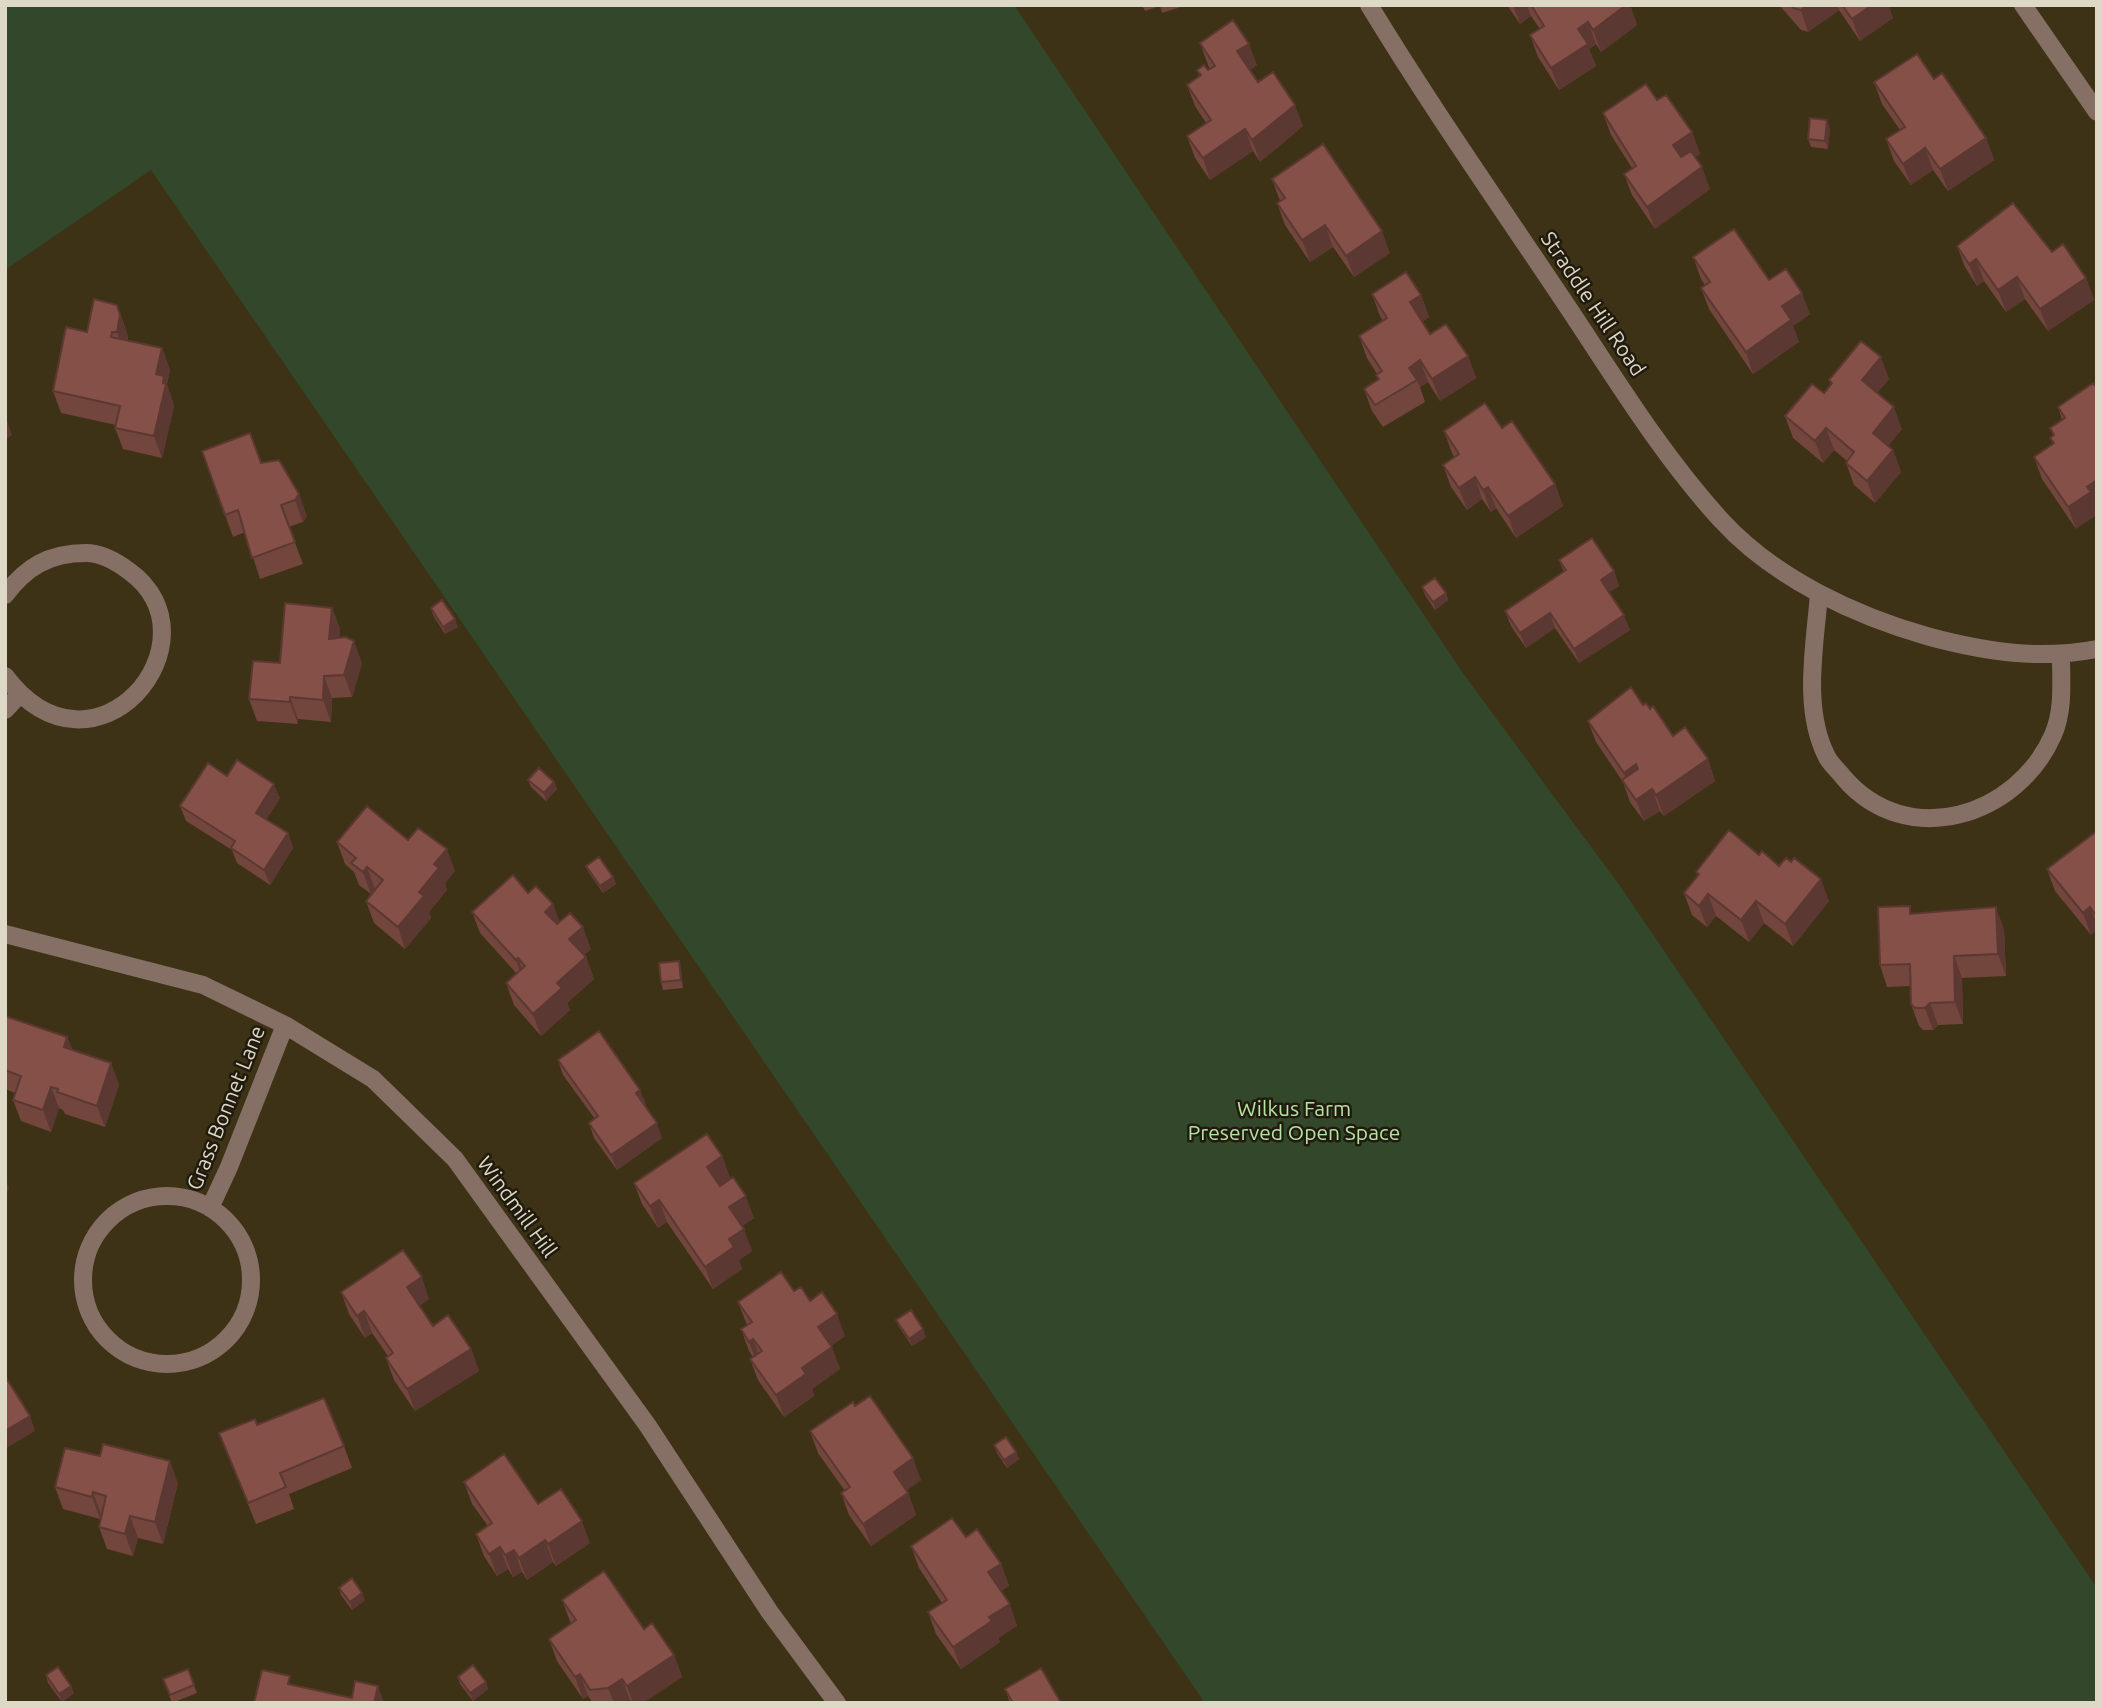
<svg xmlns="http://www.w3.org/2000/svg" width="2102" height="1708" font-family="Ubuntu,sans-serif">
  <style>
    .green { fill: #33482b }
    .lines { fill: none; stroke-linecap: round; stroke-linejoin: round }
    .minor { stroke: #867066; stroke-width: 18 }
    .wall { fill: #72453d }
    .shaded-wall { fill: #5c3832 }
    .building { fill: #845047; stroke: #5c3832; stroke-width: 2 }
    .labels { text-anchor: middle; stroke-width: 5; stroke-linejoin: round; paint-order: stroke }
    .street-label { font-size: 21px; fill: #ded8c7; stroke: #201b0e }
    .park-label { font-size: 21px; fill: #b4e4a2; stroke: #201b0e }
  </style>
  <rect width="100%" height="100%" fill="#3d3215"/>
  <!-- green -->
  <path class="green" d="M5,5H1014L1465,676L1620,886L2097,1588V1703H1205L151,170L5,270Z"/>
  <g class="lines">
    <!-- minor -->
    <path class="minor" d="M1369,5C1428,102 1492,194 1555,288C1608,366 1657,450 1721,520C1774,578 1855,616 1930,637C1987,652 2039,660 2097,649
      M2023,5L2097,112
      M1819,594C1815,645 1802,709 1827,757C1831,765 1839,771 1844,778C1907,851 2017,817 2053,735C2064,710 2061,682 2061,656
      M5,595C26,567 49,553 86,553C102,553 117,562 129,571C223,639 95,795 5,676
      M5,710L19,695
      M5,934L203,985L285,1025L373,1079L455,1159L648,1426L769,1611L837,1703
      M83 1280a84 84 0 1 1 168 0a84 84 0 1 1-168 0Z
      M210,1208L229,1167L285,1025"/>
  </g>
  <!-- wall -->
  <path class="wall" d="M1142,5H1187L1162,13L1160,6L1145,11Z
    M1507,5H1630L1637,25L1601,52L1596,44L1589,49L1596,66L1559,90L1538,57L1530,35L1540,29L1531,16L1520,24Z
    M1779,5H1888L1893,18L1860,41L1839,10L1808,32L1801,30Z
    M1200,43L1257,65L1250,70L1258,82L1303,126L1260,162L1253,151L1210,180L1195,158L1187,136L1206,123L1195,106L1187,85L1200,76L1197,70H1208L1210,69L1208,65Z
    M1934,79L1986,138L1994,160L1948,191L1933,170L1911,185L1894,161L1886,139L1900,130L1882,104L1874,82Z
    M1657,100L1692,132L1700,154L1695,157L1710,189L1655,229L1632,195L1624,174L1632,168L1611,135L1603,113Z
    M1830,128L1828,149L1811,147L1808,139Z
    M1272,179L1390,253L1354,277L1333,247L1310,262L1285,225L1277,203L1280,201Z
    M1957,246L2052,252L2086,278L2094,300L2048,331L2025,299L2006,312L1984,281L1977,286L1965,267Z
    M1693,257L1769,280L1810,314L1793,326L1799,342L1753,374L1709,309L1701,288L1705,285L1701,279Z
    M1372,294L1421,295L1429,317L1422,322L1430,334L1468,356L1476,378L1440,401L1428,382L1420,387L1425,402L1383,427L1372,411L1364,389L1378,380L1376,375L1377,374L1367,358L1359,336L1383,321L1380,316Z
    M117,305L125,327L128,337V341L162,348L170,370L167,384L174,406L162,458L123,449L115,428L116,425L61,413L53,391L87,332Z
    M1889,379L1877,393L1902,429L1888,446L1893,450L1901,472L1875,503L1854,485L1846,463L1847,461L1834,450L1823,463L1793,438L1785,416L1824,393L1831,385L1829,380Z
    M2093,383L2076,529L2042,479L2034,457L2053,444L2050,438L2053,436L2050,428L2062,420L2058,407Z
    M1502,428L1555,484L1563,506L1516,538L1496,508L1491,512L1482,499L1467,510L1451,487L1443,465L1454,457L1452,453L1444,431Z
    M202,451L261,463L279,460L307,516L303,522L289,527L303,564L260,579L245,532L233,537Z
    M1559,560L1614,571L1619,586L1609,592L1630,630L1579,663L1555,628L1526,648L1511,626L1505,611L1564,572Z
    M1422,587L1446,593L1448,600L1435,610L1425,595Z
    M332,608L340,629L339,638L362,663L352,697L332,698L331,722L298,719V724L257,721L249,699L280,663Z
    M431,608L458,627L445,634L433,615Z
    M1643,705L1673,736L1708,759L1715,781L1664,816L1660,811L1644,821L1630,802L1623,782L1596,742L1588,721Z
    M227,776L280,798L266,820L288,833L293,848L270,885L237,863L232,850L186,821L180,806Z
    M528,780L554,782L557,789L546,801L531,787Z
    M2097,831V930L2091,935L2055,891L2047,869Z
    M408,840L455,871L445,883L447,890L429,912L431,918L405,949L374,923L366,901L376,889L371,894L359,885L354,872L345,864L337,842Z
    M1759,855L1779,866L1829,901L1793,946L1764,923L1749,942L1716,916L1707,927L1692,915L1684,893L1698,876L1696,872Z
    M586,866L613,877L616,884L603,893L589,873Z
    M528,893L553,904L559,922L591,949L584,955L586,957L594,979L567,1003L570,1010L541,1036L514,1005L506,983L517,974L480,933L472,912Z
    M1913,913L2004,929L2006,976L1962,978L1963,1024L1938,1025L1933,1030H1923L1919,1026L1911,1004V986L1887,987L1880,965Z
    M681,969L683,988L663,990L661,982Z
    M5,1016L67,1037L72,1049L111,1063L119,1085L105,1127L65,1114L63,1110L59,1108L51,1132L21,1121L13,1100L15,1093L5,1089Z
    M558,1060L646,1104L644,1105L662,1138L617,1170L594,1138L589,1123L595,1119L563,1075Z
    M722,1156L730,1178L719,1185L754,1218L742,1226L752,1251L739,1260L742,1269L713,1289L667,1222L658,1228L642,1204L634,1183Z
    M794,1291L810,1301L845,1336L831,1346L840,1369L812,1389L814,1396L784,1417L758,1380L750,1359L753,1357L749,1351L741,1329L747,1325L738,1302Z
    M341,1292L429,1299L419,1306L433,1326L471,1349L479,1371L415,1411L394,1380L386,1358L388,1356L372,1333L365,1338L349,1314Z
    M896,1320L926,1337L912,1346L899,1327Z
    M855,1406L921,1480L907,1490L916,1515L871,1546L849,1515L841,1493L845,1491L818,1453L810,1431Z
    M257,1425L344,1446L352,1468L289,1494L294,1509L256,1524L219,1433Z
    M994,1445L1016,1452L1019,1459L1007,1468L997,1453Z
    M464,1482L538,1504L590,1543L556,1566L553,1562L527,1580L522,1572L513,1577L508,1569L497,1576L484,1556L476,1534L488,1526L472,1504Z
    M178,1483L163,1544L138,1538L133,1556L107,1549L99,1527L102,1514L100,1519L63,1509L55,1487Z
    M966,1537L1001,1564L1009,1586L1001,1591L1017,1626L998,1638L1000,1642L961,1669L936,1634L928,1612L942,1603L919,1568L911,1546Z
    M339,1588L365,1600L352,1610L341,1595Z
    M562,1600L644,1629L674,1655L682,1677L643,1703H632L630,1700L627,1703H593L588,1696L583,1699L557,1661L549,1639L571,1624Z
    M188,1669L197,1693L172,1703L163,1679Z
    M46,1675L71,1686L74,1693L62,1702L48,1683Z
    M458,1677L486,1682L488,1689L473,1701L460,1684Z
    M1005,1689L1061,1703H1010Z"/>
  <!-- shaded-wall -->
  <path class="shaded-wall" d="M1513,5H1527L1531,16L1520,24Z
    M1626,5H1630L1637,25L1601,52L1593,30Z
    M1807,5H1837L1839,10L1808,32L1801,10Z
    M1872,5H1888L1893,18L1860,41L1852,19Z
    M1588,22L1596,44L1589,49L1596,66L1559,90L1551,68L1578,29Z
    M1249,44L1257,65L1245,73L1237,51Z
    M1295,105L1303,126L1260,162L1252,140Z
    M1827,120L1830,128L1828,149L1825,141Z
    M1245,129L1253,151L1210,180L1203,158Z
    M1692,132L1700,154L1681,167L1673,145Z
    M1986,138L1994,160L1948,191L1940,169Z
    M1925,148L1933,170L1911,185L1903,164Z
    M1702,167L1710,189L1655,229L1647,207Z
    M1325,225L1333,247L1310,262L1302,240Z
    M1382,231L1390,253L1354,277L1346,256Z
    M1976,259L1984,281L1977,286L1969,264Z
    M2017,277L2025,299L2006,312L1998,290Z
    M2086,278L2094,300L2048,331L2040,309Z
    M1802,293L1810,314L1793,326L1799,342L1753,374L1746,352L1782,306Z
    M1421,295L1429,317L1418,324L1410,302Z
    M117,305L128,337L125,354L117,332Z
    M162,348L170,370L167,384L174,406L162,458L154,436L156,374Z
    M1468,356L1476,378L1440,401L1432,379Z
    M1881,357L1889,379L1870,401L1862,380Z
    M1420,360L1428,382L1420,387L1417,380L1409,368Z
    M1894,407L1902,429L1881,455L1873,433Z
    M5,415L12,435L5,440Z
    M1826,428L1834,450L1823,463L1815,441Z
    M1893,450L1901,472L1875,503L1867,481Z
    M1475,477L1482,499L1467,510L1459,488Z
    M2097,480V515L2076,529L2068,507L2087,487Z
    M1555,484L1563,506L1516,538L1508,516Z
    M1488,487L1496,508L1491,512L1483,490Z
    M299,494L307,516L303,522L295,500Z
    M1614,571L1619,586L1606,594L1601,580Z
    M1446,593L1448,600L1435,610L1433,602Z
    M332,608L340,629L337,661L329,639Z
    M1550,613L1555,628L1526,648L1520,633Z
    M1624,615L1630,630L1579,663L1574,649Z
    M455,619L458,627L445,634L443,627Z
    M354,641L362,663L352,697L344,675Z
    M324,676L332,698L331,722L323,700Z
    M290,697L298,719V724L290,702Z
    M1708,759L1715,781L1664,816L1656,795Z
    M1636,764L1644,786L1631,792L1624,773Z
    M554,782L557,789L546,801L544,793Z
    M274,784L280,798L261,828L256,813Z
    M1652,789L1660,811L1644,821L1636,800Z
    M288,833L293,848L270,885L264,870Z
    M447,849L455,871L445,883L447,890L429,912L431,918L405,949L398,927L419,892L434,864Z
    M367,867L375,889L371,894L363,872Z
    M613,877L616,884L603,893L600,886Z
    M1821,879L1829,901L1793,946L1785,924Z
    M1708,894L1716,916L1707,927L1699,906Z
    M1756,901L1764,923L1749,942L1741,920Z
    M553,904L561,926L553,934L545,912Z
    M1996,907L2004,929L2006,976L1998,954Z
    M2090,907L2097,925V930L2091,935L2083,913Z
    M583,927L591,949L577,961L569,939Z
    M1954,956L1962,978L1963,1024L1955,1002Z
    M586,957L594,979L567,1003L570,1010L541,1036L533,1014L557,983Z
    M518,958L526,980L524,982L516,960Z
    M679,961L681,969L683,988L681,980Z
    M1930,1003L1938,1025L1933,1030L1925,1008Z
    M67,1037L75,1059L64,1047Z
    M111,1063L119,1085L105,1127L97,1106Z
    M51,1087L59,1108L51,1132L43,1110Z
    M640,1090L646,1104L641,1107L636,1093Z
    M657,1123L662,1138L617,1170L611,1155Z
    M722,1156L730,1178L715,1188L707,1167Z
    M5,1178L9,1188L5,1198Z
    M746,1196L754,1218L737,1229L729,1207Z
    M659,1200L667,1222L658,1228L650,1206Z
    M744,1229L752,1251L739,1260L742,1269L713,1289L705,1267L729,1239Z
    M422,1277L429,1299L415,1309L407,1287Z
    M364,1311L372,1333L365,1338L357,1316Z
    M837,1314L845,1336L826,1349L818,1327Z
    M923,1329L926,1337L912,1346L909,1339Z
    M753,1339L761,1361L757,1364L749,1342Z
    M832,1347L840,1369L812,1389L814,1396L784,1417L776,1395L802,1368Z
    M471,1349L479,1371L415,1411L407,1389Z
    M30,1416L35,1431L5,1449V1431Z
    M1016,1452L1019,1459L1007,1468L1004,1460Z
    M913,1458L921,1480L902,1494L894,1472Z
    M170,1461L178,1483L163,1544L155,1522Z
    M93,1492L101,1514L100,1519L92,1497Z
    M908,1493L916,1515L871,1546L863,1524Z
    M130,1516L138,1538L133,1556L125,1534Z
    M582,1521L590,1543L556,1566L548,1544Z
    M545,1540L553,1562L527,1580L519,1558Z
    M500,1547L508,1569L497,1576L489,1554Z
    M514,1550L522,1572L513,1577L505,1555Z
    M1001,1564L1009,1586L996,1594L988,1572Z
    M362,1593L365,1600L352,1610L350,1602Z
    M1010,1604L1017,1626L998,1638L1000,1642L961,1669L953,1647L989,1617Z
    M674,1655L682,1677L643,1703H633L627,1686Z
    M580,1674L588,1696L583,1699L575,1677Z
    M622,1679L630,1700L627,1703H614L608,1688Z
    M486,1682L488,1689L473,1701L470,1693Z
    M71,1686L74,1693L62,1702L59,1694Z
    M378,1686L384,1703H374Z"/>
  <!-- building -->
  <path class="building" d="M1531,5H1626L1593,30L1588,22L1578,29L1588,44L1551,68L1530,35L1544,26Z
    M1791,5H1807L1801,10L1793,8Z
    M1842,5H1872L1852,19Z
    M1233,20L1249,44L1237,51L1258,82L1273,72L1295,105L1252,140L1245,129L1203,158L1187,136L1211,120L1187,85L1201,75L1197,70L1204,65L1208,70L1215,66L1200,43Z
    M1917,54L1934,79L1942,73L1986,138L1940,169L1925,148L1903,164L1886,139L1905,127L1874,82Z
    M1646,84L1657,100L1666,95L1692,132L1673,145L1681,157L1691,151L1702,167L1647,207L1624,174L1636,166L1603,113Z
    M1810,118L1827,120L1825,141L1808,139Z
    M1323,144L1382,231L1346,256L1325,225L1302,240L1277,203L1285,198L1272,179Z
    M2013,203L2052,252L2063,244L2086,278L2040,309L2017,277L1998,290L1976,259L1969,264L1957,246Z
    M1734,229L1769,280L1786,269L1802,293L1782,306L1791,320L1746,352L1701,288L1710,282L1693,257Z
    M1406,272L1421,295L1410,302L1430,334L1446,324L1468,356L1432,379L1420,360L1409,368L1417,380L1375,405L1364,389L1379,379L1376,375L1382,371L1359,336L1387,318L1372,294Z
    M94,299L117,305L120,315L117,332H112L111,337L162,348L156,374L164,376L163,383L166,384L154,436L115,428L120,406L53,391L66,327L87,332Z
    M1861,341L1881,357L1862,380L1894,407L1873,433L1893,450L1867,481L1846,463L1854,452L1826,428L1815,441L1785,416L1812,384L1824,393L1832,383L1829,380Z
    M2093,383L2097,388V480L2087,487L2091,492L2068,507L2034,457L2054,443L2050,438L2054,435L2050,428L2065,418L2058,407Z
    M1485,403L1502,428L1512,421L1555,484L1508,516L1488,487L1483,490L1475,477L1459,488L1443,465L1459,454L1444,431Z
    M250,433L261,463L279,460L299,494L295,500L281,505L295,542L252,558L238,510L225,515L202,451Z
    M1592,538L1614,571L1601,580L1624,615L1574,649L1550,613L1520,633L1505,611L1566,570L1559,560Z
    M1435,578L1446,593L1433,602L1422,587Z
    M442,600L455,619L443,627L431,608Z
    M285,603L332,608L329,639L346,637L354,641L344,675L324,676L323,700L290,697V702L249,699L253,661L280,663Z
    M1631,687L1643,705L1646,703L1650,709L1653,706L1673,736L1685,727L1708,759L1656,795L1652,789L1636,800L1622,780L1638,769L1636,764L1624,773L1588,721Z
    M237,760L274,784L256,813L288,833L264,870L231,848L235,841L180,806L208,763L227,776Z
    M539,768L554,782L544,793L528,780Z
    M367,806L408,840L418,828L447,849L434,864L439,868L419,892L424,896L398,927L366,901L383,880L367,867L363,872L351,863L356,858L337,842Z
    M1729,830L1759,855L1762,851L1779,866L1786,858L1791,862L1794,858L1821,879L1785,924L1756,901L1741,920L1708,894L1699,906L1684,893L1699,874L1696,872Z
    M2097,831V912L2095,914L2090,907L2083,913L2047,869Z
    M599,857L613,877L600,886L586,866Z
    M513,875L528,893L536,886L553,904L545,912L557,924L570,913L583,927L569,939L586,957L557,983L562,988L533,1014L506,983L525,966L518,958L516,960L472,912Z
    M1910,906V914L1996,907L1998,954L1954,956L1955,1002L1930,1003L1925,1008H1915L1911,1004L1910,964L1880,965L1878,907Z
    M679,961L681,980L661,982L659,963Z
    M5,1016L67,1037L64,1047L111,1063L97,1106L57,1092L58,1089L51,1087L43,1110L13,1100L21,1076L5,1070Z
    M599,1031L640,1090L636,1093L657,1123L611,1155L589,1123L598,1116L558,1060Z
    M707,1134L722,1156L707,1167L720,1186L733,1177L746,1196L729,1207L744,1229L729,1239L734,1247L705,1267L659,1200L650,1206L634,1183Z
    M403,1250L422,1277L407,1287L433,1326L448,1315L471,1349L407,1389L386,1358L393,1353L364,1311L357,1316L341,1292Z
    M781,1272L794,1291L801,1287L810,1301L822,1292L837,1314L818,1327L832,1347L802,1368L806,1374L776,1395L750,1359L762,1351L753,1339L749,1342L741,1329L752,1322L738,1302Z
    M911,1310L923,1329L909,1339L896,1320Z
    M5,1376L30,1416L5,1431Z
    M870,1396L913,1458L894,1472L908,1493L863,1524L841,1493L850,1487L810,1431L853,1402L855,1406Z
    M324,1398L344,1446L280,1473L286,1487L248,1503L219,1433L255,1419L257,1425Z
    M1006,1437L1016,1452L1004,1460L994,1445Z
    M103,1444L170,1461L155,1522L130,1516L125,1534L99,1527L106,1496L93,1492L92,1497L55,1487L65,1448L100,1456Z
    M504,1454L538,1504L561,1489L582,1521L548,1544L545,1540L519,1558L514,1550L505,1555L500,1547L489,1554L476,1534L492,1523L464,1482Z
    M952,1518L966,1537L977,1529L1001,1564L988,1572L1010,1604L989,1617L992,1621L953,1647L928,1612L947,1600L911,1546Z
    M604,1571L644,1629L652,1623L674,1655L627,1686L622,1679L608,1688L590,1690L580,1674L575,1677L549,1639L576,1620L562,1600Z
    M352,1578L362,1593L350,1602L339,1588Z
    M473,1665L486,1682L470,1693L458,1677Z
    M58,1667L71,1686L59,1694L46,1675Z
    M1041,1668L1061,1703H1013L1005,1689Z
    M188,1669L194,1685L170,1695L163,1679Z
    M262,1670L290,1676L288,1684L352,1698L355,1681L378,1686L374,1703H254Z"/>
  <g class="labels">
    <!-- street labels -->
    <g class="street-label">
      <text transform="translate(1593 304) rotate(56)" y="7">Straddle Hill Road</text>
      <text transform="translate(226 1108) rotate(-68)" y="7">Grass Bonnet Lane</text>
      <text transform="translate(517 1207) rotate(54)" y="7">Windmill Hill</text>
    </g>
    <!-- park labels -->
    <g class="park-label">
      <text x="1294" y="1116">Wilkus Farm<tspan x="1294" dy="24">Preserved Open Space</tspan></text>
    </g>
  </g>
  <!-- border -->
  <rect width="2102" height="1708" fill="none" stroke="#ded8c7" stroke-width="14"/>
</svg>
